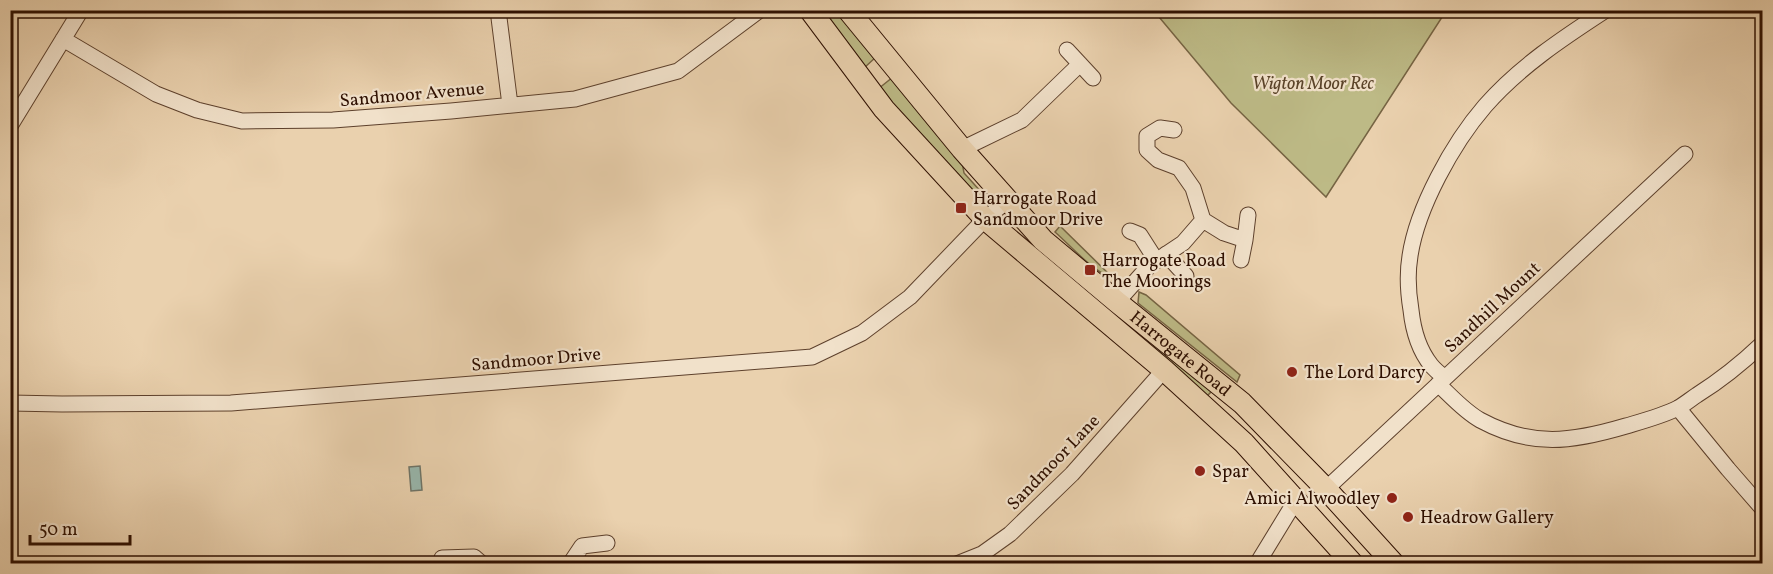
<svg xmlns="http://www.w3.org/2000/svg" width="1773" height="574" font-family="Vollkorn,serif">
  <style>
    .green { fill: #bdba86; stroke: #766443; stroke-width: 1.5 }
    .water { fill: #98b7ad; stroke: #6e7468; stroke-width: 1.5 }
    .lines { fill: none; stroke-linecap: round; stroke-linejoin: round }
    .minor-casing { stroke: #5d402c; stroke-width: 17 }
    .highway-casing { stroke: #2e0f00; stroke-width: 23 }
    .minor { stroke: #f1e1ca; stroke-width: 15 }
    .highway { stroke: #ead1ae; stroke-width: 21 }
    .poi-dot { fill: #8f2418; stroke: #f1e1ca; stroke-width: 2 }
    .labels { text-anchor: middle; stroke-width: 4.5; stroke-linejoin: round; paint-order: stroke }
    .park-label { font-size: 18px; font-style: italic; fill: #594228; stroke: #f1e1ca }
    .street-label { font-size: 18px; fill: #2e0f00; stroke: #f1e1ca }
    .poi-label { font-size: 18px; fill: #2e0f00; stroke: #f1e1ca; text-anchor: start }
  </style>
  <rect width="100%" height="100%" fill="#ead1ae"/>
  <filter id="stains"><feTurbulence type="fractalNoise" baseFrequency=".00333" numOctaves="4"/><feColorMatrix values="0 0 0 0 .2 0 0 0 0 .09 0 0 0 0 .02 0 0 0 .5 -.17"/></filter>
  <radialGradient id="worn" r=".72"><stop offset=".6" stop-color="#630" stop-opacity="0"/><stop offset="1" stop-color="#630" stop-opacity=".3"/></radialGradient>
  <!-- green -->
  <path class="green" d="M825,11H839L876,57L863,69L849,51Z
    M1154,11H1446L1326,197L1231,103Z
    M893,77L962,162L964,173L983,194L980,197L967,188L878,89Z
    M1060,226L1114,279C1092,271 1073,248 1055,232Z
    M1030,236L1214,389L1206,397L1027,241Z
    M1139,292L1146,295L1240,375L1237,382L1138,303Z"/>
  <!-- water -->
  <path class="water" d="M420,466L422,490L411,491L409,467Z"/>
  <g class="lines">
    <!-- minor casing -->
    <g class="minor-casing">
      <path id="minor" d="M498,10L510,105
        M63,39L156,94L197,110L242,121L333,120L451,111L575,99L678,71L760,10
        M1067,50L1093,78
        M10,126L81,10
        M962,149L1022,120L1080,64
        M1203,220L1224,233L1245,240L1241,260
        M1130,231L1140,235L1156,260
        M1245,240L1248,215
        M1166,254L1186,276
        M1117,302L1150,265L1183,243L1203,220L1193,188L1179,168L1158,160L1147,150V136L1160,128L1174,130
        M1445,378C1440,374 1435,370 1431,365C1419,350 1413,329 1411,310C1408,292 1407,274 1410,256C1417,208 1453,143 1485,106C1519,67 1563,38 1606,10
        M1438,384C1451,396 1464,411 1480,420C1532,448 1572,442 1626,426C1643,421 1662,416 1678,408C1685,404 1691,399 1697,395C1721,380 1742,363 1762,344
        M10,403L62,404L231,403L812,357L862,333L910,297L985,219L1007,201
        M1678,408L1728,469L1762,508
        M1326,489L1685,154
        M442,558L474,557L482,564
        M570,564L582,546L607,543
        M957,564L982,554L1010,534L1072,474L1164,370
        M1257,564L1296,500"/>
    </g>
    <!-- highway casing -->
    <g class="highway-casing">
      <g id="highway">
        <path d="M810,10L884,109L985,219L1164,370L1244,443L1353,564"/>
        <path id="s1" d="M848,10L962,149L1043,240L1117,302L1242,403L1326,489L1394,564"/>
      </g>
    </g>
    <!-- minor -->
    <use href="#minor" class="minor"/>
    <!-- highway -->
    <use href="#highway" class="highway"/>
  </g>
  <!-- markers -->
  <g class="poi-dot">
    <rect x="955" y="202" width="12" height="12" rx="3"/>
    <rect x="1084" y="264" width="12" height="12" rx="3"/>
    <circle cx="1292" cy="372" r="6"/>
    <circle cx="1200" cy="471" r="6"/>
    <circle cx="1392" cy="498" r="6"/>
    <circle cx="1408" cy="517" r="6"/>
  </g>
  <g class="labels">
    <!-- park labels -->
    <g class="park-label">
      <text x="1313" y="89">Wigton Moor Rec</text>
    </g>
    <!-- street labels -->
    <g class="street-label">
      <text transform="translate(412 94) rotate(-5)" y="6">Sandmoor Avenue</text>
      <text transform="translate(1492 307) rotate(-43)" y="6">Sandhill Mount</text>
      <text dy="6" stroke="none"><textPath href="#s1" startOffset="480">Harrogate Road</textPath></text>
      <text transform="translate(536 359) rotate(-5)" y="6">Sandmoor Drive</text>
      <text transform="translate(1053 462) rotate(-46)" y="6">Sandmoor Lane</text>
    </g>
    <!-- poi labels -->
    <g class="poi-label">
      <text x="973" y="204">Harrogate Road<tspan x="973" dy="21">Sandmoor Drive</tspan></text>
      <text x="1102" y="266">Harrogate Road<tspan x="1102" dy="21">The Moorings</tspan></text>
      <text x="1304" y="378">The Lord Darcy</text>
      <text x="1212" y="477">Spar</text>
      <text x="1380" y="504" text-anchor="end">Amici Alwoodley</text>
      <text x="1420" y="523">Headrow Gallery</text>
    </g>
  </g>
  <!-- margin -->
  <rect width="1773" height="574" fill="none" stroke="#ead1ae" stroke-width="36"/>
  <rect x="12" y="12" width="1749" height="550" fill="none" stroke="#2e0f00" stroke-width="3"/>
  <rect x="18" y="18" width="1737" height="538" fill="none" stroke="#2e0f00" stroke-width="1.5"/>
  <!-- scale -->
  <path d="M30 535v9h100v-9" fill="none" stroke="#2e0f00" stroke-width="3"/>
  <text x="39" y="535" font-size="18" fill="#2e0f00" stroke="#f1e1ca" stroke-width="4.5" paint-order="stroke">50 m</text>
  <rect width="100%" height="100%" filter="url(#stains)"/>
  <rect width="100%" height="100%" fill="url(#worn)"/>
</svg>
